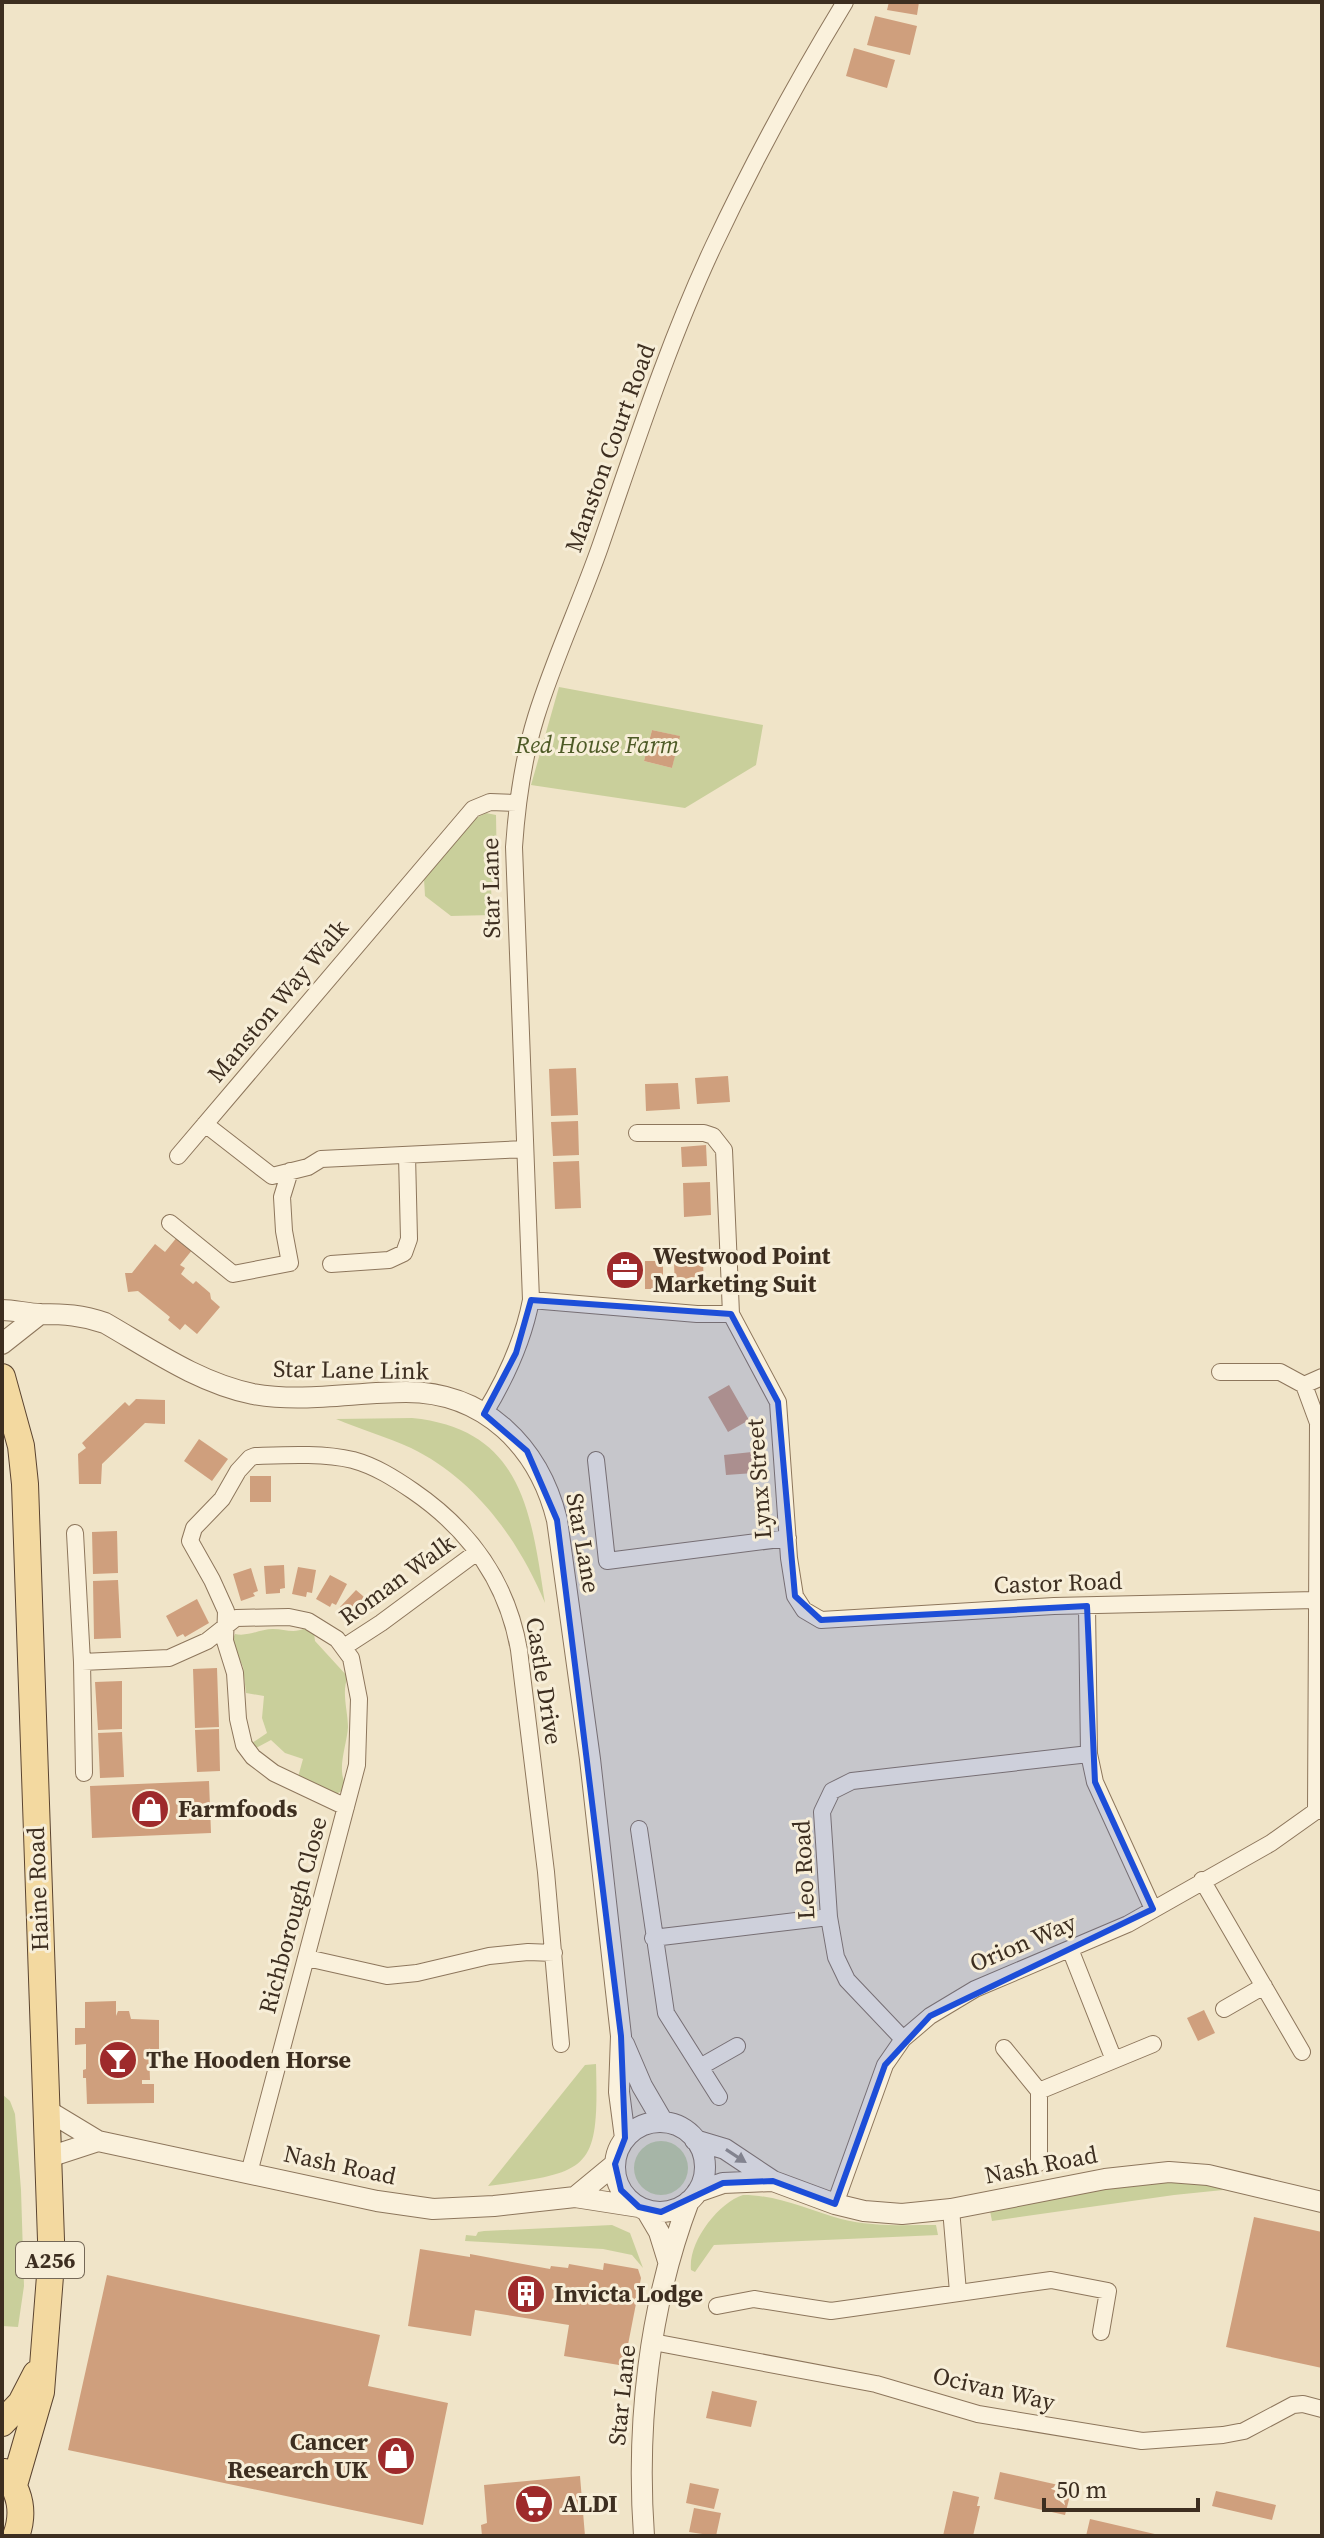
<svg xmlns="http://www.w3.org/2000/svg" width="1324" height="2538" font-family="'Source Serif 4',serif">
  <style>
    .green { fill: #c9cf9b; fill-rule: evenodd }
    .building { fill: #cf9f7d }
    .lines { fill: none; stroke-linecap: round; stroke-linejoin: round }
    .minor-casing { stroke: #8d765c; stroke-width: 18 }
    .tertiary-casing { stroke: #8d765c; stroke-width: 22 }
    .primary-casing { stroke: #5b4430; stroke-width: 28 }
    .minor { stroke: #faf1dc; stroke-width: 16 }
    .tertiary { stroke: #faf1dc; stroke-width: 20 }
    .primary { stroke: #f3d9a0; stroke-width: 26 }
    .oneway { fill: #9c907e }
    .marked { fill: #1d4ed8; fill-opacity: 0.2; stroke: #1d4ed8; stroke-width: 6; stroke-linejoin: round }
    .labels { text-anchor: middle; stroke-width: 6; stroke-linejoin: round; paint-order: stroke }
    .shield { fill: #f7eed8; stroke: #756857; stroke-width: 2 }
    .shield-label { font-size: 22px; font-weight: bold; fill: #3d2e20 }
    .street-label { font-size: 24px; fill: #3d2e20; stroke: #f7eed8 }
    .park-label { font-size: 24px; font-style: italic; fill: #4d5a26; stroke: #f7eed8 }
    .poi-label { font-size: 24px; font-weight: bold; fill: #3d2e20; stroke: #f7eed8; text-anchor: start }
  </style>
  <rect width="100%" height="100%" fill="#f0e4c8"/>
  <!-- green -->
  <path class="green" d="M559,687L763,725L756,765L685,808L531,785ZM652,730L679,736L672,768L644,761Z
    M486,813L496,815L497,876L491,884L492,915L451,916L425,896L424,879L474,819Z
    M412,1418C523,1429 531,1513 545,1603C518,1539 475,1479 411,1448C387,1437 360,1429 336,1419Z
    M305,1628L314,1633L315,1641L348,1677C341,1691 348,1711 348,1727C347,1744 337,1768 345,1783L342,1791L336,1794L298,1777L303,1759L285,1753L271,1740L256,1748L252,1743L267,1733L262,1718L264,1696L246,1693L243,1667L232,1641L235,1634C248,1637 260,1629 273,1629C285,1629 294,1634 305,1628Z
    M596,2064C599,2171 591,2172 488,2186L585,2065Z
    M2,2094L10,2101L15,2114L21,2190L24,2286L18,2327L2,2326Z
    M634 2168a27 27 0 1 1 54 0a27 27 0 1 1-54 0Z
    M1177,2180L1215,2185L1223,2190L1174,2195L992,2221L990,2211C1049,2192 1115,2184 1177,2180Z
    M743,2195C779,2195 808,2210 841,2219C872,2227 905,2225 936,2225L938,2235L714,2245L695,2272L691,2270C688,2242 718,2203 743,2195Z
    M612,2225L630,2233L643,2268L632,2255L603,2249L465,2241L466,2235L476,2236L478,2232L484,2231Z"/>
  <!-- building -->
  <path class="building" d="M889,2H919L917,15L887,10Z
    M875,16L917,26L910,55L867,45Z
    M854,48L895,60L887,88L846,76Z
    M652,730L680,736L672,768L644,761Z
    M576,1068L578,1115L551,1116L549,1069Z
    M728,1076L730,1102L697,1104L695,1078Z
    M678,1083L680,1109L646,1111L645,1084Z
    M578,1121L579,1155L553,1156L551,1122Z
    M706,1145L707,1166L682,1167L681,1147Z
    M579,1161L581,1208L555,1209L553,1162Z
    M710,1182L711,1215L684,1217L683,1183Z
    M186,1226L201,1239L180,1265L185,1268L181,1274L193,1284L196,1281L210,1293L211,1299L220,1307L197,1334L185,1324L180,1330L168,1320L170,1317L138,1291L128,1292L125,1273H132L155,1244L165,1252Z
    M627,1253L642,1267L623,1287L608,1274Z
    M645,1261H663V1289H645Z
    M703,1261L704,1287L675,1289L674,1262Z
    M729,1385L749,1420L728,1432L708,1397Z
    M136,1399L165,1400V1424L145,1423L102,1464L101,1484H79L78,1454L86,1448L82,1443L125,1402L129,1406Z
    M199,1439L228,1459L212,1481L184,1461Z
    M752,1452L754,1473L726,1475L724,1455Z
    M250,1476H271V1502H250Z
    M117,1531L118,1573L93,1574L92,1532Z
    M284,1565L285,1588L280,1589V1593L266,1594L264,1566Z
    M298,1567L316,1570L312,1593L307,1592L306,1597L292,1594Z
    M251,1568L258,1591L253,1593L255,1596L241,1601L233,1574Z
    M330,1575L347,1584L336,1605L332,1603L330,1607L316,1599Z
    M118,1580L121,1638L94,1639L93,1581Z
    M356,1590L370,1602L352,1624L341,1614L344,1611L340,1607Z
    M197,1599L209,1623L185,1637L183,1634L177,1637L166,1616Z
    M217,1668L219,1727L195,1728L193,1669Z
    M122,1681V1729L98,1730L95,1682Z
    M219,1729L220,1771L197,1772L195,1730Z
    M122,1732L124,1777L100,1778L98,1733Z
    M209,1781L211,1833L92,1838L90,1786Z
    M116,2001V2016L118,2011H129L131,2019L159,2020V2051H149L150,2080H142V2084H154V2103L87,2104L86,2078H83V2070L86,2069V2044L75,2045V2028H85V2002Z
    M1204,2010L1215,2033L1198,2041L1187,2018Z
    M1254,2217L1322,2232V2368L1226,2347Z
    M420,2249L470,2257V2254L550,2269L551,2266L568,2268L569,2264L603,2270L604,2263L638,2269L641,2278L625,2360L620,2359L619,2365L564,2356L569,2325L475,2310L471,2336L408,2326Z
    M107,2275L380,2335L368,2386L448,2403L423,2525L68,2450Z
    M712,2391L757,2401L751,2427L706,2418Z
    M1000,2472L1072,2488L1065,2515L994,2499Z
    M580,2476L585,2536H482L481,2525L487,2523L484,2485Z
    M690,2483L719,2489L714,2509L686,2503Z
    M953,2491L979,2497L977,2506H980L973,2536H943Z
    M1216,2491L1276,2505L1272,2520L1212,2506Z
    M694,2508L721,2513L716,2536L689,2532Z
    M1090,2519L1159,2535V2536H1086Z"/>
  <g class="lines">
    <!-- minor casing -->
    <g class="minor-casing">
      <path id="minor" d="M205,1124L272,1176L308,1167L321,1159L525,1149
        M637,1133H704L713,1136L724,1150L731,1314L778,1402L789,1558L795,1596L804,1610L821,1620L1054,1606L1316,1600
        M178,1156L473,809L490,802L517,803
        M170,1223L233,1274L290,1263L284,1231L282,1197L290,1171
        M331,1264L389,1260L404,1253L409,1239L407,1155
        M531,1300L697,1314H731
        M1220,1372H1280L1304,1385L1318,1423L1316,1811
        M1304,1385L1322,1377
        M484,1414C506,1378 523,1342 531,1300L514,847C517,803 523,759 536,717C554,659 580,604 600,547C635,446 668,343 713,247C752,164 797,81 845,2
        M596,1460L607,1561L788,1538
        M75,1533L82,1662L84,1773
        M1087,1606L1089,1754L1095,1782L1153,1909
        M344,1647L381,1623L477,1552
        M82,1662L169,1658L207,1641L236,1618L289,1617L308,1621L337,1639L351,1658L359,1699L357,1765L249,2173
        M346,1807L274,1773L253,1757L244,1745L238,1719L235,1673L225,1641L226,1611L212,1580L190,1541L194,1528L222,1499L238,1471L250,1458L255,1456C286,1455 323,1453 353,1460C375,1466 394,1478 413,1491C470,1530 507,1581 519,1650L546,1872L561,2044
        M639,1829L666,2013L719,2097
        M1202,1880L1302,2052
        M653,1938L829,1917
        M1070,1949L1114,2060
        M307,1958L387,1976L417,1973L489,1956L528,1952L554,1953
        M1224,2009L1264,1986
        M903,2039L847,1980L836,1957L829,1917L822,1812L832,1791L852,1781L1089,1754
        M1004,2048L1039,2091V2163
        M700,2067L737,2046
        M1039,2091L1153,2044
        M835,2204L885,2065L903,2039L930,2016L975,1989L1128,1924L1271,1843L1316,1811H1322
        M951,2209L958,2292
        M717,2306L754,2299L831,2311L1051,2280L1108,2291L1101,2332
        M653,2342L876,2384L978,2414L1142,2441L1223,2435L1244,2431L1293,2405L1303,2404L1322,2409"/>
    </g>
    <!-- tertiary casing -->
    <g class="tertiary-casing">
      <path id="tertiary" d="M2,1310C15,1310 28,1314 41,1314C64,1314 82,1315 105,1323C152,1350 199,1383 253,1394C304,1403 355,1392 406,1392C485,1392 539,1447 557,1520L590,1759L621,2036L619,2092L625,2138
        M2,1344L40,1314
        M624,2044L642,2086L663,2122
        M45,2109L98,2141L377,2201L433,2209L494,2206L575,2197L639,2207
        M615 2167a45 45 0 1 1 90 0a45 45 0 1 1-90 0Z
        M695,2140L725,2149L773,2181L835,2204L864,2211L902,2214L951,2209L1105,2179L1169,2172L1208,2175L1322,2202
        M49,2157L98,2141
        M697,2192L723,2183L773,2181
        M575,2197L615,2164
        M646,2210L659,2232L668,2261
        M644,2536C636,2424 649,2306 689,2201"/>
    </g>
    <!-- primary casing -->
    <g class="primary-casing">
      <path id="primary" d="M2,1377L21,1446L25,1484L51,2240L50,2276L41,2392L14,2485
        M2,2423L21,2403L36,2374
        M5,2472C20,2492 25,2512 16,2536"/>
    </g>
    <!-- minor -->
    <use href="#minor" class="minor"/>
    <!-- tertiary -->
    <use href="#tertiary" class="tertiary"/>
    <!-- primary -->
    <use href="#primary" class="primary"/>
  </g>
  <!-- one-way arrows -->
  <defs><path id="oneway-solid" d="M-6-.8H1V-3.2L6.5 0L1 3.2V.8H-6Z" transform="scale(2)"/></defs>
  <use class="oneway" href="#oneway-solid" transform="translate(736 2156) rotate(33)"/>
  <!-- marked area -->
  <path class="marked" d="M531,1300L731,1314L778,1402L795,1596L821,1620L1087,1606L1095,1782L1153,1909L930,2016L885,2065L835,2204L773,2181L723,2183L661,2212L639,2207L621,2190L615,2164L625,2138L621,2036L557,1520L527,1451L484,1414L516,1353Z"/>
  <!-- icons -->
  <defs>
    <g id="office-disc" transform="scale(2)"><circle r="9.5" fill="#9e2a2b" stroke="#f7eed8"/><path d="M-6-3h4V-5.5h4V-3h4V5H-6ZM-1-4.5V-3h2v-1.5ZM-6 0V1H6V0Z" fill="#fff"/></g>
    <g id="shop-disc" transform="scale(2)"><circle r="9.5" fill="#9e2a2b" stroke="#f7eed8"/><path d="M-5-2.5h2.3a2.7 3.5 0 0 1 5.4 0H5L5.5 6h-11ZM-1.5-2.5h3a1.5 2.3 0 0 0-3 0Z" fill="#fff"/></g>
    <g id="bar-disc" transform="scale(2)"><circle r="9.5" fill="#9e2a2b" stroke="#f7eed8"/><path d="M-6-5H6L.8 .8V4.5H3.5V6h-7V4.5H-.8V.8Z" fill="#fff"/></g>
    <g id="building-disc" transform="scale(2)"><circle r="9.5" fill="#9e2a2b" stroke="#f7eed8"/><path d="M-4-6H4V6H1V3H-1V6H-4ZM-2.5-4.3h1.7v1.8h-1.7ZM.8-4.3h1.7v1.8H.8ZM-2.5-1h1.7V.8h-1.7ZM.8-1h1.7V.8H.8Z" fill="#fff"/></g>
    <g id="supermarket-disc" transform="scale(2)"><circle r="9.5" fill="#9e2a2b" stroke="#f7eed8"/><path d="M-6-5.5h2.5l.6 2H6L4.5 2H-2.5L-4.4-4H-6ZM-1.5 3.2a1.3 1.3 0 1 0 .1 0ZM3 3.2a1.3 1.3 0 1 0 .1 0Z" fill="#fff"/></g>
  </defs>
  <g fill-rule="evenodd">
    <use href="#office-disc" x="625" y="1270"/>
    <use href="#shop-disc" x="150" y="1809"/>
    <use href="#bar-disc" x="118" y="2060"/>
    <use href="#building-disc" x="526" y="2294"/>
    <use href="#shop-disc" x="396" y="2456"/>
    <use href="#supermarket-disc" x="534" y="2504"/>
  </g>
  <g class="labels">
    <!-- shield labels -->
    <rect class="shield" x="16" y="2242" width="68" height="36" rx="6"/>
    <g class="shield-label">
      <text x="50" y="2268">A256</text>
    </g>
    <!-- street labels -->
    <g class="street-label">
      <text transform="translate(610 448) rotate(-70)" y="8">Manston Court Road</text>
      <text transform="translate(491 888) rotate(-91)" y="8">Star Lane</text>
      <text transform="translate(278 1001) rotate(-50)" y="8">Manston Way Walk</text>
      <text transform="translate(351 1370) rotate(1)" y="8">Star Lane Link</text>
      <text transform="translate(759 1479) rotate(-94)" y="8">Lynx Street</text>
      <text transform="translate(583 1543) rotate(80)" y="8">Star Lane</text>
      <text transform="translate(397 1580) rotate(-36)" y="8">Roman Walk</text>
      <text transform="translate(1058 1583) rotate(-2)" y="8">Castor Road</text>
      <text transform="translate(544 1681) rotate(81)" y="8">Castle Drive</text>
      <text transform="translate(804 1870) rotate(-93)" y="8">Leo Road</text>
      <text transform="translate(38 1889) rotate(-92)" y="8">Haine Road</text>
      <text transform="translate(293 1915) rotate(-75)" y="8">Richborough Close</text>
      <text transform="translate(1023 1943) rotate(-23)" y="8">Orion Way</text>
      <text transform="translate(340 2165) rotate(12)" y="8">Nash Road</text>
      <text transform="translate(1041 2165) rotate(-11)" y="8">Nash Road</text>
      <text transform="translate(994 2389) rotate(13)" y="8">Ocivan Way</text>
      <text transform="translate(622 2395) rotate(-84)" y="8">Star Lane</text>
    </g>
    <!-- park labels -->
    <g class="park-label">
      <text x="597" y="753">Red House Farm</text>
    </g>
    <!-- poi labels -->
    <g class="poi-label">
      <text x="653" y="1264">Westwood Point<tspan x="653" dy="28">Marketing Suit</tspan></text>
      <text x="178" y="1817">Farmfoods</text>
      <text x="146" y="2068">The Hooden Horse</text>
      <text x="554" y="2302">Invicta Lodge</text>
      <text x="368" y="2450" text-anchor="end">Cancer<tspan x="368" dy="28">Research UK</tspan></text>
      <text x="562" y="2512">ALDI</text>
    </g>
  </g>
  <!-- border -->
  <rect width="1324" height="2538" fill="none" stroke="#3d2e20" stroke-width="8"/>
  <!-- scale -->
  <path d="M1044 2498v12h154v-12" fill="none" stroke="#3d2e20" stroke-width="4"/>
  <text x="1056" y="2498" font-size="24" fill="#3d2e20" stroke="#f7eed8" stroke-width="6" paint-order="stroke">50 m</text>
</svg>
